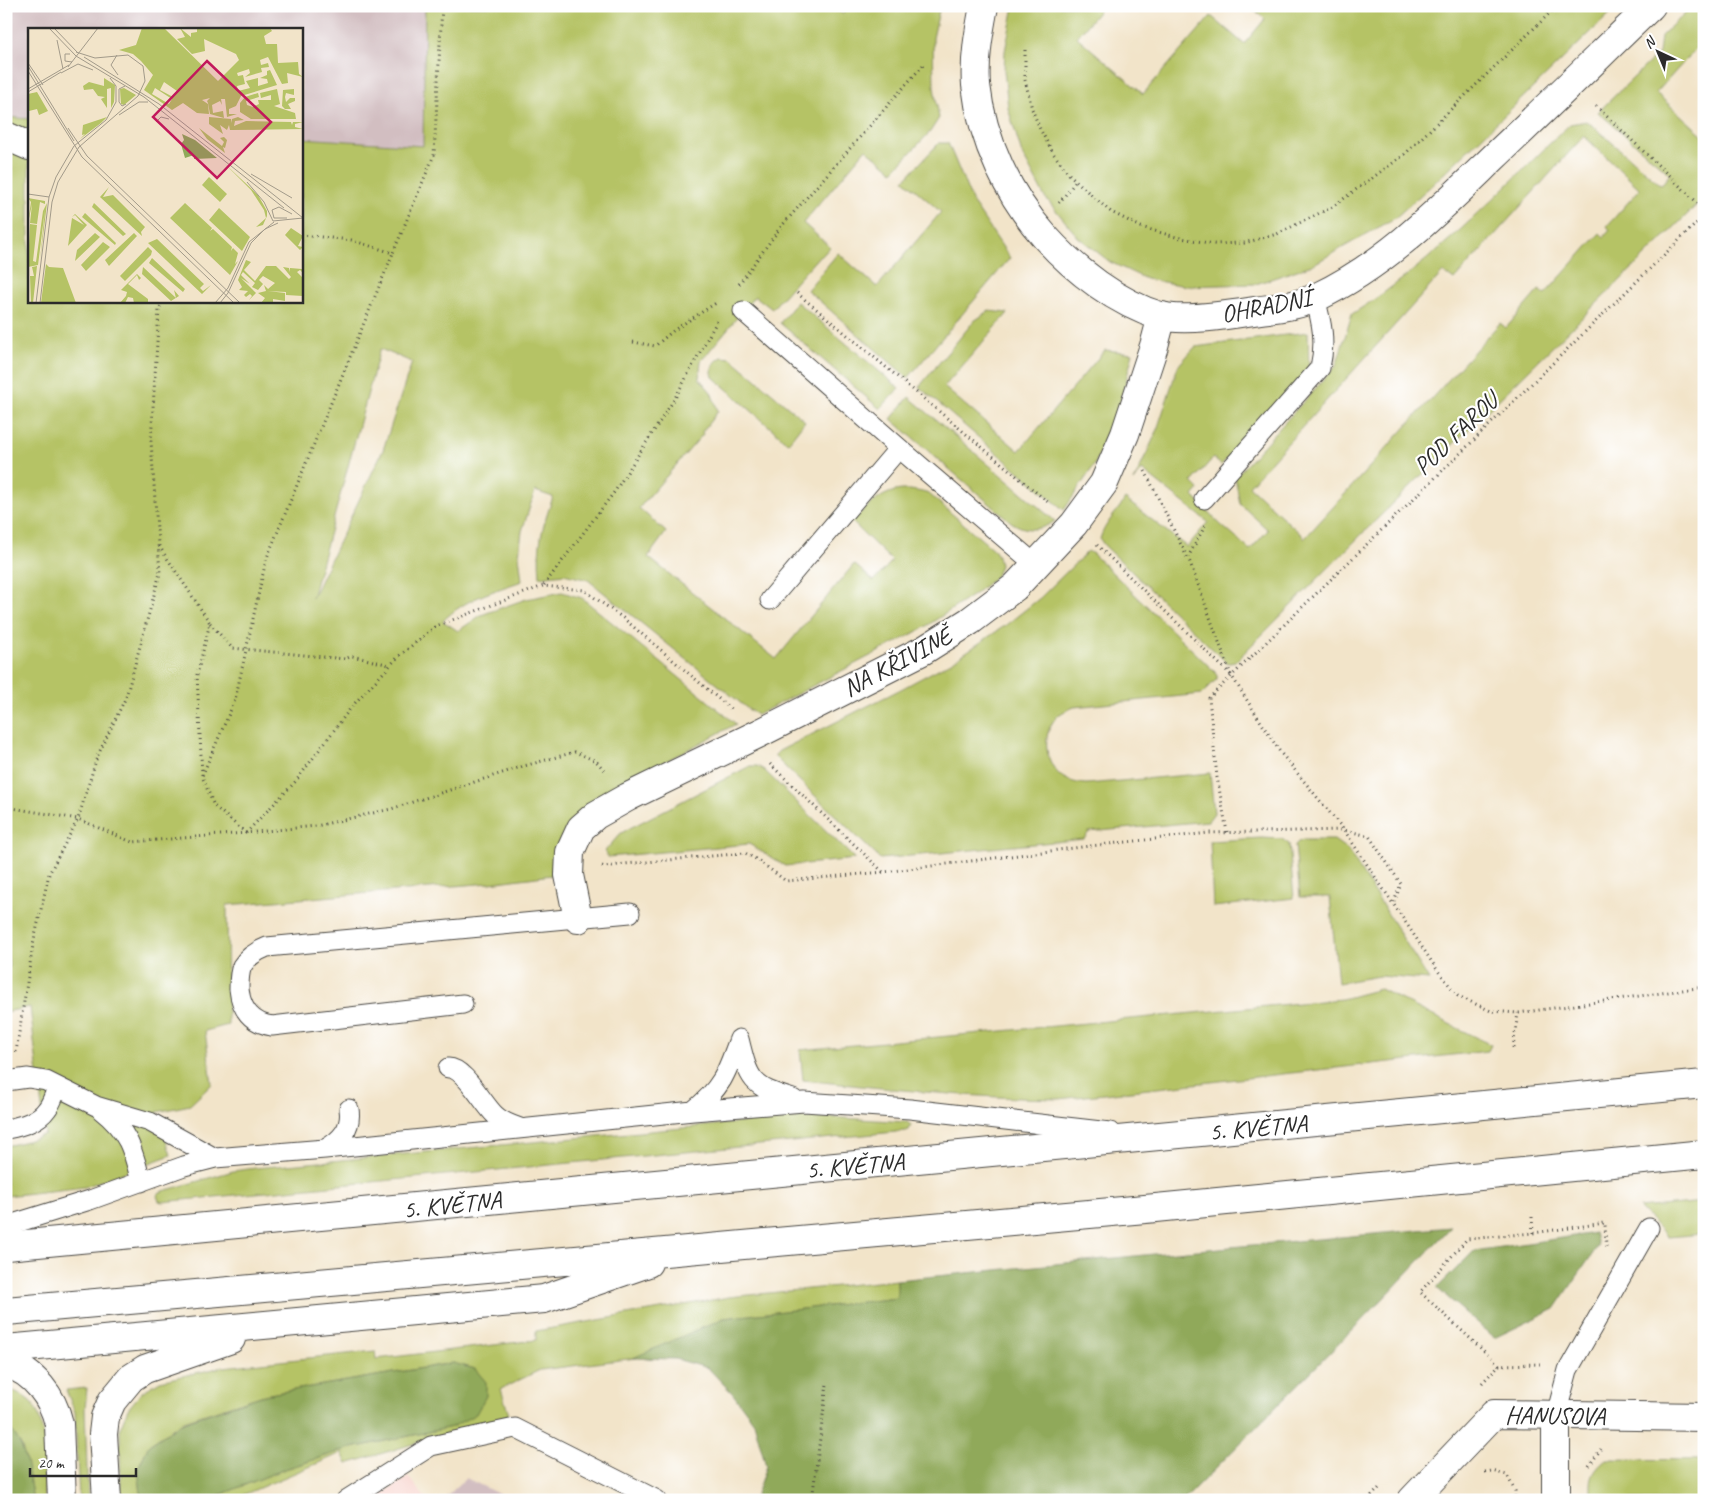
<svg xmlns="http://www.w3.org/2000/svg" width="1710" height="1506" font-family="Caveat,sans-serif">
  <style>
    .built { fill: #f7d0c9 }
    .industrial { fill: #d2bec1 }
    .green { fill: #b5c365; stroke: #707748; fill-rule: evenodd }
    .forest { fill: #90a95a; stroke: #5e6a42 }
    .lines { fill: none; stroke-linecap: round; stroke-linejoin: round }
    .service-casing { stroke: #494743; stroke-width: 21 }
    .minor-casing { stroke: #494743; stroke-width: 30 }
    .secondary-casing { stroke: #494743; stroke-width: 30 }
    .trunk-casing { stroke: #494743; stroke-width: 30 }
    .path { stroke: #494743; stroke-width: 3; stroke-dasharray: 1 4; stroke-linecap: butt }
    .service { stroke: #fff; stroke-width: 19 }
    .minor { stroke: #fff; stroke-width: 28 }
    .secondary { stroke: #fff; stroke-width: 28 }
    .trunk { stroke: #fff; stroke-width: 28 }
    .labels { text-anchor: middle; stroke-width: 4.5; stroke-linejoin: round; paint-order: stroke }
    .street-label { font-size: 25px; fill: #2b2b2b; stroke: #fff }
    .inset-road { fill: none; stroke: #a29a8a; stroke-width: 1 }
    .view { fill: #c2185b; fill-opacity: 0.15; stroke: #c2185b; stroke-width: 2.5 }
    .inset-edge { fill: none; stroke: #2b2b2b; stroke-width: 2.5 }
  </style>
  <rect width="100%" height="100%" fill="#fff"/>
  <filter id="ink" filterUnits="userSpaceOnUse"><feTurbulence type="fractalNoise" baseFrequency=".02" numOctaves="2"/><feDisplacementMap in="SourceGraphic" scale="10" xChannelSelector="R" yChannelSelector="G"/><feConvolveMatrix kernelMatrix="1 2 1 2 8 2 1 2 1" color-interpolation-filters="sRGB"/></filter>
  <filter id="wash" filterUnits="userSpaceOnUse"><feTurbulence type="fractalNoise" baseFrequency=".0096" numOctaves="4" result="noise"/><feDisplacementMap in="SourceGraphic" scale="20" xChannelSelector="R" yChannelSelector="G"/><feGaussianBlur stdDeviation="1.12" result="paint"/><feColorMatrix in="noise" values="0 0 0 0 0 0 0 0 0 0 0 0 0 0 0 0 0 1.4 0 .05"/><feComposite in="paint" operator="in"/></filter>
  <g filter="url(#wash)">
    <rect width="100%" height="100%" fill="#f2e4c9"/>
    <!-- built -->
    <path class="built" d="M408,1477L427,1500H374Z"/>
    <!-- industrial -->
    <path class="industrial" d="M6,6H425L423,147L301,138V29H29V119L6,117Z
      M466,1478L511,1500H443Z"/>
    <!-- green -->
    <path class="green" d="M425,6H830L843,14L848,6H940L933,38L934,87L939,118L930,132L893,171L866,149L803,223L830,247L822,256L820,255L772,309L755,296L701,361L699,378L711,392L718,411L702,432L703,434L639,508L666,532L648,557L776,659L854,564L874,581L892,561L851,521C878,498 891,482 929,494L995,551L998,556L1000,565L996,576L975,594L922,629L757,715L748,709L588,580L564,574L540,577C537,543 542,529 553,497L535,491L522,531L519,555L522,581C494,591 464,599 443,621L458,631L481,615L526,599L562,592L582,598L736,724L602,795L576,818L559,848L552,875L490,883L227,905L228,1025L205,1031L212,1084L190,1105L157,1112L171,1155L85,1187L6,1196V1146L27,1141L45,1134L30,1007L6,1012V968L10,967L6,949V170H12L6,145V117L29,119V301H301V138L423,146ZM380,349L412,362L383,450L312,598Z
      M1014,6H1103L1077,37L1143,94L1211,16L1244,44L1265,19L1250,6H1618L1433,184L1395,218L1312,265L1256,284L1186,286L1146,279L1110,262L1078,237L1044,196L1022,154L1008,108L1004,70L1005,51Z
      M1692,6H1704V40L1656,93L1704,136V198L1365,531L1235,662L1230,663L1226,662L1104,545L1100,539C1104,524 1117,513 1125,499L1187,547L1208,522L1142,470L1134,481L1156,433L1178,366L1195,347L1308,332L1309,369L1221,465L1213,458L1192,482L1199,489L1193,496L1221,525L1250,550L1268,530L1240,504L1235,477L1336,366L1352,314C1434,263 1501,190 1570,124L1587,121L1661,185L1670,174L1598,112L1659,53L1661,36ZM1584,136L1640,189L1607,226L1610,230L1604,237L1600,233L1545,294L1539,290L1506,328L1500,323L1305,538L1249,486L1443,272L1454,280Z
      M939,143H948L973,203L1010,258L908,378L807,290L838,253L877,287L941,212L904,180Z
      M797,302L899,388L880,409L780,323Z
      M989,311L1008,313L944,387L1019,451L1105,350L1133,353L1119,408L1095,464L1064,510L919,387L974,321Z
      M722,357L731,358L805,421L788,443L713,377C710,367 714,362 722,357Z
      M909,397L1055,521C1040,531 1026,532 1011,522L891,419Z
      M1088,551L1093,554L1215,672L1217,676V679L1202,694L1074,707C1070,709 1064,711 1060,714C1041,729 1043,761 1061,776C1067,781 1079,784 1087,784L1210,773L1214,813L1208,821L1089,832L1084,839L880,859L774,756L779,751L901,689L953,661L1006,625L1040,598Z
      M750,766H757L764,770L855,859L785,866L749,844L608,857L605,851L620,834L628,829Z
      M1261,838L1282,839L1289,844L1294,898L1213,907L1210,841Z
      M1303,840H1334L1348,850L1429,980L1379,976L1338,983L1330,897H1300L1295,845L1298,842Z
      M1380,989L1491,1045L1488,1051L1059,1099C973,1098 889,1089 803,1080L800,1050L1342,999Z
      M827,1117L907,1122L911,1125L909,1130L906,1131L162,1202L159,1201L157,1196L160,1192L233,1171L256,1168L789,1118Z
      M1704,1202V1234L1668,1237L1639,1208Z
      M897,1280L898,1298L724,1318L636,1358L540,1370L501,1389L509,1415L347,1464L342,1453L231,1500H207L285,1469L347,1449L452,1427L475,1369L453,1363L264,1395L184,1421L149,1445L138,1468L141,1493L146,1500H121L120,1428L128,1409L142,1392L160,1381L223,1367L375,1351L376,1359L536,1340V1331L729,1297Z
      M6,1388C15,1391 23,1395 30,1401C49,1420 44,1474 44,1500H33L22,1447L6,1425Z
      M87,1388L85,1409L88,1500H79L75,1412L66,1390Z
      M1606,1459L1704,1460V1500H1591C1591,1479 1589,1473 1606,1459Z"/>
    <!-- forest -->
    <path class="forest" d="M1451,1227L1382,1300L1184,1500H1090L1082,1493L1078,1500H754L766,1466L754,1422L733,1394L708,1368L676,1359L633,1358L724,1318L897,1298V1280L1164,1253Z
      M1595,1233L1598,1246L1555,1309L1494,1338L1437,1288L1474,1251Z
      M453,1363L475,1369L486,1382V1396L476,1414L452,1427L347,1449L285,1469L207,1500H146L141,1494L138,1468L149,1445L184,1422L264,1395Z
      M6,1425C27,1442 28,1475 33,1500H6Z"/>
  </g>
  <g filter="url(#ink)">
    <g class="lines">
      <!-- service casing -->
      <g class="service-casing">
        <path id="service" d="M743,311L899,448L1036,565
          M1204,499L1320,368C1326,342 1322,323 1315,298
          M770,600L899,448
          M463,1004L272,1026C251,1023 241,1009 239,989C239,981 239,973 242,966C248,956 257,951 267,947L630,913
          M448,1068C464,1067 483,1104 495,1115C502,1122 511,1125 520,1128
          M6,1081L28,1078L46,1081L96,1106L150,1122L215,1158
          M101,1110C129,1132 133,1150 141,1182
          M693,1111C722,1088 727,1072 739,1039C749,1080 751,1087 793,1099
          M7,1129C21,1126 38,1122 47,1109C52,1103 54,1094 58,1087
          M325,1149C341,1140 352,1128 349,1109
          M6,1226L90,1200L184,1166L215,1158L325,1149L693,1111L804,1102L910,1109L1110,1132
          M1556,1415L1568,1370L1649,1228
          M346,1500L431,1446L515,1428L657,1500"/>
      </g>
      <!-- minor casing -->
      <g class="minor-casing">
        <g id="minor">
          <path d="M984,6C979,32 974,59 976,85C982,140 1009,197 1046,238C1075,270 1117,303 1160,316C1184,322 1229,315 1254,311C1275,308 1298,306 1317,297C1385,265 1439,210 1493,158C1546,108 1598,57 1651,6"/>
          <path d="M6,136L29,146"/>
          <path d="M578,919L569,875L570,852L581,828L596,815L628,797L760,733L924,650L970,621L1015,587L1074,524L1104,483L1125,434L1154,346L1162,316"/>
          <path id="s1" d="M1412,1500L1494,1414L1704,1417"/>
          <path d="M1556,1500V1415"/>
        </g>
      </g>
      <!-- secondary casing -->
      <g class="secondary-casing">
        <path id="secondary" d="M6,1311L1156,1208L1704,1154
          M6,1349L544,1299L648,1263
          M6,1363C34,1372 53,1397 59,1424L62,1500
          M107,1500L103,1434L105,1417L112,1401L131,1378L145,1369L231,1339"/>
      </g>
      <!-- trunk casing -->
      <g class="trunk-casing">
        <path id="trunk" d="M6,1246L1704,1084"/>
      </g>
      <!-- path -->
      <path class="path" d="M1025,50V80L1032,109L1040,129L1053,153L1069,174L1088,192L1111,212L1141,227L1176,237L1214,244L1244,243L1277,234L1332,207L1404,155L1557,6
        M1596,106L1704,209
        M1059,203L1076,181
        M301,235L351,240L393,253L434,155L442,6
        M739,284L780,228L925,63
        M797,293L1049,503
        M633,342L655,346L674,330L716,303
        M1145,471L1187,557
        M1205,526L1188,557L1231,675L1280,752L1344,830L1369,836L1401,884L1394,902
        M1097,545L1231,675
        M159,546L210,623L197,675L202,775
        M544,585L615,491L675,398L717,321
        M210,623L232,648L345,659L352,656L390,665
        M770,764L883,872
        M6,807L78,819L132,842L246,833L316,826L391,809L524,766L575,752L596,761L606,772
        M1227,832L1217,777L1209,698L1704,216
        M246,833L296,781L353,705L399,656L436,626L543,586L584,590L623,618L732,710
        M246,833L214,806L202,776L235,700L266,560L393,253
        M602,866L605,867L625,864L745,853L759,861L786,881L884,872L1090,846L1209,833L1344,830L1438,971L1458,996L1491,1011L1518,1013L1704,987
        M1513,1048L1518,1013
        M16,1052L33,945L49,874L78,819L97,757L126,697L160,573L151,441L159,309L163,301
        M1532,1217L1533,1233
        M1499,1365L1420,1292L1467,1239L1533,1233L1605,1223L1606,1247
        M1482,1383L1499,1365L1540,1364
        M1589,1466L1601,1449
        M1485,1472L1492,1471L1507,1475L1515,1491V1500
        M812,1500L827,1384
        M1368,1500L1381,1486"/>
      <!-- service -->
      <use href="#service" class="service"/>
      <!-- minor -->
      <use href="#minor" class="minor"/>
      <!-- secondary -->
      <use href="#secondary" class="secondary"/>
      <!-- trunk -->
      <use href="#trunk" class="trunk"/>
    </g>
  </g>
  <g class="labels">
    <!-- street labels -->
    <g class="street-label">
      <text transform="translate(1266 305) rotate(-11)" y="9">OHRADNÍ</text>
      <text transform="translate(1455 433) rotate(-44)" y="9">POD FAROU</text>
      <text transform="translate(897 661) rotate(-28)" y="9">NA KŘIVINĚ</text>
      <text transform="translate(1258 1127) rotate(-5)" y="9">5. KVĚTNA</text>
      <text transform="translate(855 1165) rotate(-5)" y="9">5. KVĚTNA</text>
      <text transform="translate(452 1204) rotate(-6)" y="9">5. KVĚTNA</text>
      <text dy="9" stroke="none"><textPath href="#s1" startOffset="180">HANUSOVA</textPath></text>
    </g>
  </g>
  <!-- overview -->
  <g transform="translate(28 28)">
    <rect width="275" height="275" fill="#f2e4c9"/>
    <path d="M114,0H136L190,53L211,32L208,26L176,11L177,23L164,26L149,11L157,9L152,0L163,9V5L169,4V0H242L244,3L236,8L238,16H249L250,35L270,34L271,46L275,49L259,45L260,55L254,56L240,29L232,32L233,37L240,35L241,39L233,40L234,44L217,49L222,45L221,41L209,45L210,48L215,47L217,56L209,58L210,63L222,60L218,53L230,50V58L240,55L239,51L232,50L239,47V43L242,42L249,57L213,68L208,78L201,81V86H209L199,89L197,71H193L194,77L192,73L184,77L185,85L195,83L196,90L182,86L180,75L179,73L182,70L174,72L180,76L181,86L169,85L155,75L144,82L116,62L125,47L113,33L105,26L91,22L108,17ZM136,54L149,63L145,69L132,62ZM127,60L144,71L141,76L124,66ZM76,50L87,57L86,74L83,80V60L79,61V80L73,71L77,69L70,68L65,61L56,62L55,58L61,54L76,58ZM96,60L108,67L96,77L93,76L92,61ZM249,61L252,76L246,78L267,85L268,91H223L212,84V75L217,69L230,65L231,69L218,73L219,77L225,79L231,76L230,72H243V67L233,70L232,65ZM266,61V67L258,65L257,69L258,74L262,70H267V73L260,76L263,81H257L254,78L255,62ZM9,64L20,83L11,87L9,81L1,83L0,78V66ZM79,89L73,95L52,111L57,106L54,107L55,97ZM181,89L203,91L204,95V91L210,89L216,92L207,93L206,98L218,93L263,94L264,97L265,94H275L267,96V99L275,101L202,102L201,97L199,102L192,97L195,106L181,96ZM171,100L194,118L196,114L192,110L196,109L199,112L197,120L195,119L197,125L179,111ZM197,136L230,167L239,183V188L235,197L228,199L238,190L236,182L223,162ZM181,149L199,166L192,174L174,157ZM81,159L75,169L85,167L117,199L113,204L114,208L72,169ZM0,170L17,173V176L12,174L9,196L2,195L4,176L0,195L3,174ZM19,175L12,233L17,181L10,237L0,239L2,196L9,197L5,233L8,234L15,183ZM66,175L98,206L95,208L64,179ZM157,175L184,200L182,203L185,201L204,219L203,223L205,220L210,225L207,236L210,233L202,247L142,190ZM191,180L222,209L214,223L181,192ZM57,185L88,215L87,217L54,189ZM47,186L59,197L40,218L44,190L56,197L47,187L44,189ZM263,200L275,208L270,218L275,219L272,222L257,207ZM67,205L72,209L47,233L49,222ZM106,205L109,208L81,238L77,232ZM129,211L176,256L172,260L175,263L183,257L174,266L120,215ZM75,214L82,219L58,243L53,237ZM120,219L124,223L123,227L97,253L92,248ZM124,230L157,261L155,264L121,235ZM218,232L223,234L216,242L227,253L238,238H248L261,251L263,249L255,239L261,240V244L262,240L274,241L275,245L272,242L269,244L275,250V268L258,267V264L240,263L257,265V273L245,271V275H233L237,270L230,265L238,263L236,257L240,261L247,255L235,248L231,252L235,256L230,262L224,259L227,255L215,244L213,247L222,256L213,250L228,265L221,272L224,268L222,266L218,269L216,267L220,263L211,262L214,259L210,252ZM18,236L21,239L35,240L48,275H13ZM9,238L5,275H3L2,248H6L4,239ZM115,239L148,270L146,262L151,268L143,273L114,246ZM109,246L113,250L111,252L109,247L100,256L120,271V275H106L105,270L100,269L97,275H92L98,268L99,264L93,262Z" fill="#b5c365" fill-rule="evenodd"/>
    <path d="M154,106L167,112L189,130L166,131V127L157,130L153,116L156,112Z" fill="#90a95a"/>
    <path class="inset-road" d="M21,0L48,28L116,69L256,180M26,0L50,25M29,12L35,41M48,24L67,30L100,27L115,38L117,53L110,68L81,93M42,26H37V33L44,34M89,27L83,37L90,47M56,29L131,76M0,35L15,57M0,38L46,113M40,39L70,0M0,43L54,129L206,275M33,45L50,36L65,42M97,58L91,61V74L94,78L98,76M0,61L41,37M0,64L33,44M131,76L275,190M91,87L111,74H120M78,92L88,74V58L82,50M128,94L133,89L141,91M40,100L59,128L212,275M223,146L264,170M219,154L236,174L245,193L275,190M0,166L21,169M259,190H246L244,182L251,179L264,186M8,275L21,169L28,149L46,118L78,92M12,275L24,174L30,154L51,119L81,93M187,275L200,260L221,214L246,194M192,275L200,265L223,215L237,201L250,195"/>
    <path class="view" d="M179,33L243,94L189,150L125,89Z"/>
    <rect width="275" height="275" class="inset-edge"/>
  </g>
  <!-- margin -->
  <rect width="1710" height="1506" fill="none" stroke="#fff" stroke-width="25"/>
  <!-- north arrow -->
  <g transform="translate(1658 52) rotate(316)" stroke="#ffffff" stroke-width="4" paint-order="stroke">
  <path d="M0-4L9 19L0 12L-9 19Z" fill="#2b2b2b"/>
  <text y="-8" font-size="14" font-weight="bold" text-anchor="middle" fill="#2b2b2b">N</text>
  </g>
  <!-- scale -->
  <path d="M30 1468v8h106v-8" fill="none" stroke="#2b2b2b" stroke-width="2.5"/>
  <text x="38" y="1468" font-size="15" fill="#2b2b2b" stroke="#ffffff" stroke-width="4" paint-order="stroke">20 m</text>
</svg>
